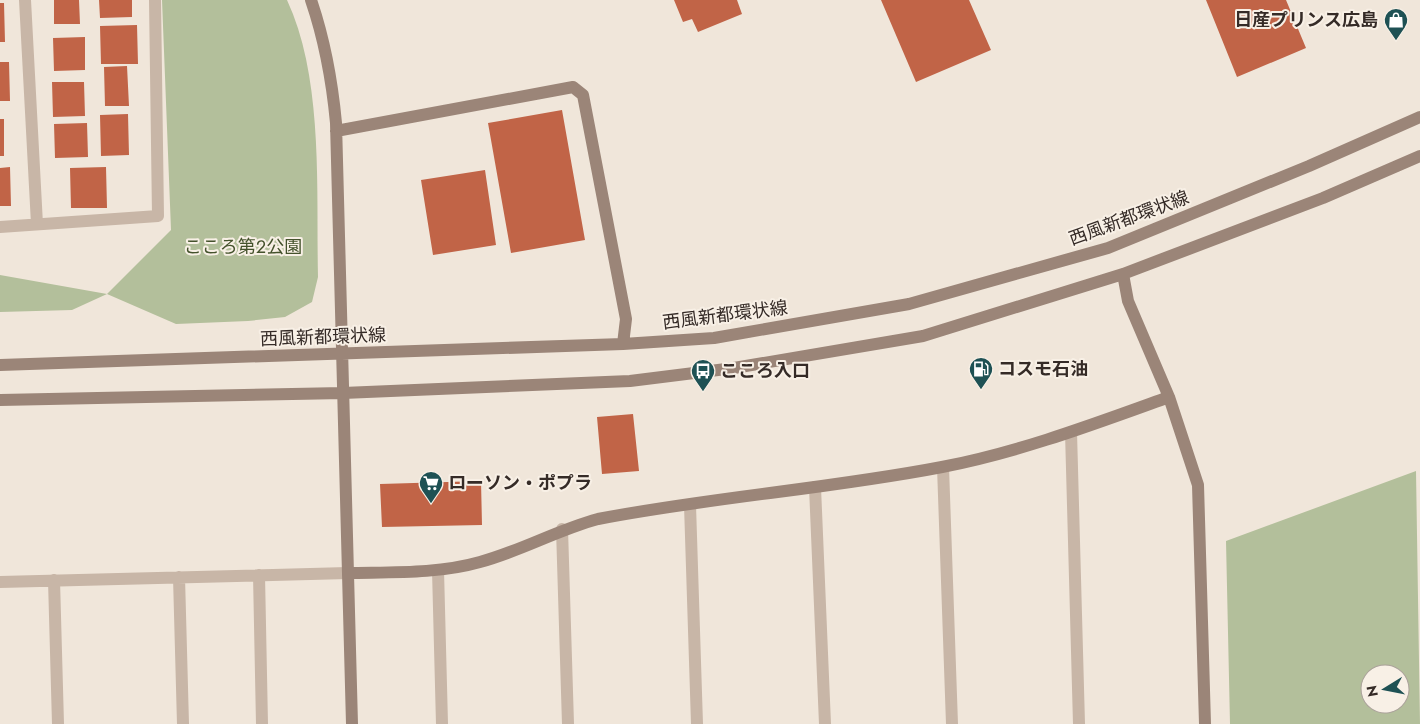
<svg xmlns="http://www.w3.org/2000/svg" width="1420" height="724" font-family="Jost,'Noto Sans JP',sans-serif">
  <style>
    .green { fill: #b3bf9b; fill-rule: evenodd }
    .building { fill: #c16447 }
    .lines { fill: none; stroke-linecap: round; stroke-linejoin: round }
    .street { stroke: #c8b6a7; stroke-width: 12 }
    .secondary { stroke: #9b8578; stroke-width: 12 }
    .labels { text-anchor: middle; stroke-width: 4; stroke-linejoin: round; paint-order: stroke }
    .poi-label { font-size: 18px; font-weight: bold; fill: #352b27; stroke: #f8f0e6; text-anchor: start }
    .street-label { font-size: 18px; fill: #352b27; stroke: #f8f0e6 }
    .park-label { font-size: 18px; fill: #44522c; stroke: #f8f0e6 }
  </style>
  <rect width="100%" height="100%" fill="#f0e6da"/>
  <!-- green -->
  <path class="green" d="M162,0H287C324,79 316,191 318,277L312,302L285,317L248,321L176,324L107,294L72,310L0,312V275L107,294L171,230Z
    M1416,471L1420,724H1230L1226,541ZM1370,674H1400V704H1370Z"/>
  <!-- building -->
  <path class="building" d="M54,0H79L80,24H54Z
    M99,0H132V17L100,18Z
    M674,0H737L742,14L698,32L692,19L683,22Z
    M881,0H969L991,50L916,82Z
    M1206,0H1286L1306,48L1237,77Z
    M0,3H4L5,42H0Z
    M137,25L138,64H101L100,26Z
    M85,37V70L54,71L53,38Z
    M0,62H9L10,101H0Z
    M127,66L129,106H105L104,67Z
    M52,82H84L85,116L53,117Z
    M562,110L585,240L511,253L488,123Z
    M128,114L129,155L101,156L100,115Z
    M0,119H4V156H0Z
    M87,123L88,157L55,158L54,124Z
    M10,167L11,206H0V168Z
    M106,167L107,208H71L70,168Z
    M485,170L496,245L433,255L421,180Z
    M633,414L639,471L602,474L597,417Z
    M481,481L482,525L382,527L380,484Z"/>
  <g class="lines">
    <!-- street -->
    <path class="street" d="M25,0L37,224
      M0,227L158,216L155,0
      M1071,432L1079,724
      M943,467L952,724
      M815,487L825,724
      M690,505L697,724
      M562,529L568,724
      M438,570L442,724
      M259,575L262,724
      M179,577L183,724
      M54,580L58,724
      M0,582L348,573"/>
    <!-- secondary -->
    <path class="secondary" d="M311,0C325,41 332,80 336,123L352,724
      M336,131L573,87L583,95L626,319L623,344
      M1123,274L1128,301L1169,397L1198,485L1205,724
      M0,365L623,344L714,338L909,304L1108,248L1309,166L1420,117
      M0,400L343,393L630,381L734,368L923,336L1123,274L1323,198L1420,156
      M348,573C392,572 438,574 480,562C521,551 557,530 598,519C712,497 828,489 942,467C1020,452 1094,424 1169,397"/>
  </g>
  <!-- icons -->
  <defs>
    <g id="shop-pin" transform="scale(1.25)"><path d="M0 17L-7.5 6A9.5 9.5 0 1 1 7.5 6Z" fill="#1e5154" stroke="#f8f0e6"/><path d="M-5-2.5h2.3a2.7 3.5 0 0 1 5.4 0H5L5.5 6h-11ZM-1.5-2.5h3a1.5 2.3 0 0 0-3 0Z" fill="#fff"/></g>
    <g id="fuel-pin" transform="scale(1.25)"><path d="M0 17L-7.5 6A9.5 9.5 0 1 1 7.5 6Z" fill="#1e5154" stroke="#f8f0e6"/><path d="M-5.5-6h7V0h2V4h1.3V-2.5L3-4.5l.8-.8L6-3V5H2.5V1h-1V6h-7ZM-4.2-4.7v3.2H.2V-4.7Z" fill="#fff"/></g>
    <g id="bus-pin" transform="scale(1.25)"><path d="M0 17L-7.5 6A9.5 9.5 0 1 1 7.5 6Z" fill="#1e5154" stroke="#f8f0e6"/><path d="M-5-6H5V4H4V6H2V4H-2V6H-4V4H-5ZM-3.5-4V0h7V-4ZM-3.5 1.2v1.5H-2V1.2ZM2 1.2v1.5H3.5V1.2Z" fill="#fff"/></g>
    <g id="supermarket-pin" transform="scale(1.25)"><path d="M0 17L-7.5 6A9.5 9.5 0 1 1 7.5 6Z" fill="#1e5154" stroke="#f8f0e6"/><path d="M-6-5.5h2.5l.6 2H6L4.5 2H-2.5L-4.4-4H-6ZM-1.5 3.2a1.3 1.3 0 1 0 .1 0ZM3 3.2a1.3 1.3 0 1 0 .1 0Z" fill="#fff"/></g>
  </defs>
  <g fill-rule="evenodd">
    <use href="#shop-pin" x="1396" y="20"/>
    <use href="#fuel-pin" x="981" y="369"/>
    <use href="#bus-pin" x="703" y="371"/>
    <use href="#supermarket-pin" x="431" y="483"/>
  </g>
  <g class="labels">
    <!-- poi labels -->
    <g class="poi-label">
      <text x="1378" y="26" text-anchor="end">日産プリンス広島</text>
      <text x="998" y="375">コスモ石油</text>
      <text x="720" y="377">こころ入口</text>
      <text x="448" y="489">ローソン・ポプラ</text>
    </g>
    <!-- street labels -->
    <g class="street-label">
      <text transform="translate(1129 218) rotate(-20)" y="6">西風新都環状線</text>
      <text transform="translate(725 315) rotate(-7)" y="6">西風新都環状線</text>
      <text transform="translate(323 337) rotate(-2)" y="6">西風新都環状線</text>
    </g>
    <!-- park labels -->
    <g class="park-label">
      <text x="243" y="253">こころ第２公園</text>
    </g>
  </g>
  <!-- north arrow -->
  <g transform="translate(1385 689) rotate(260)"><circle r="24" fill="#f8f0e6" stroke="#aaa19a"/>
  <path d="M0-4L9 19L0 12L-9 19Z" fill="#1e5154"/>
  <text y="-8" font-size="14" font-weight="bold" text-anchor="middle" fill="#352b27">N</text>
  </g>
</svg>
